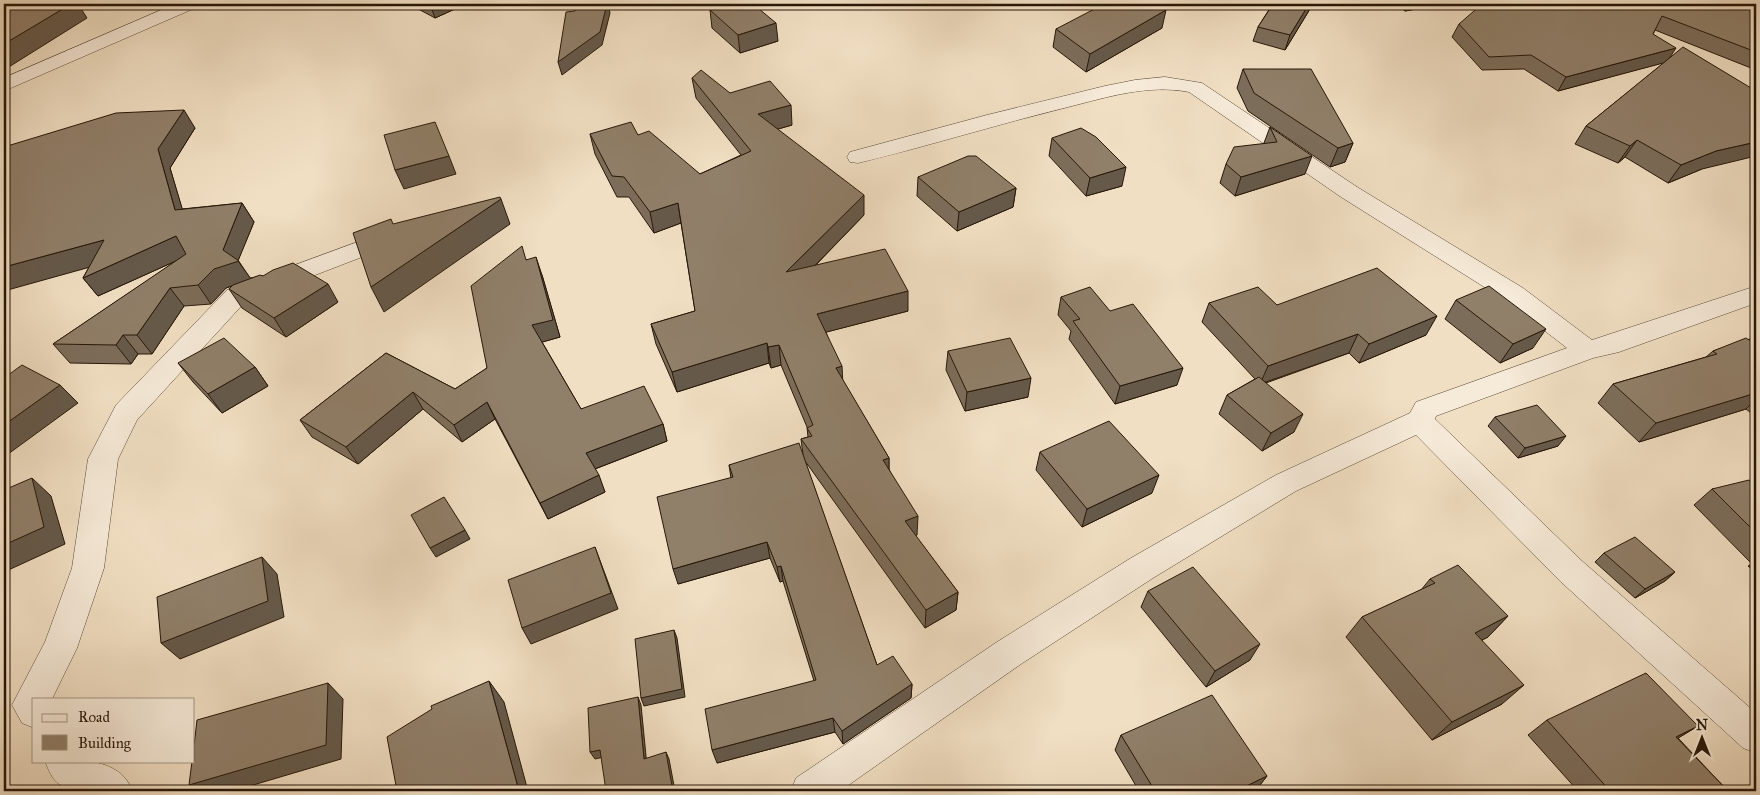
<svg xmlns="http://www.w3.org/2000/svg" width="1760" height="795" font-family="'IM FELL Great Primer',serif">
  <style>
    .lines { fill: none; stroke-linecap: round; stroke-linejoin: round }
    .minor-casing { stroke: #5a4937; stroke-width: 1 }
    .minor { fill: #f6ead8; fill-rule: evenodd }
    .wall { fill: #7c6d5a; stroke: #271708 }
    .shaded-wall { fill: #65594a; stroke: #271708 }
    .building { fill: #907f69; stroke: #271708 }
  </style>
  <rect width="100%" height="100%" fill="#f1dfc3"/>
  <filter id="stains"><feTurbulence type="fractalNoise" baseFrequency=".004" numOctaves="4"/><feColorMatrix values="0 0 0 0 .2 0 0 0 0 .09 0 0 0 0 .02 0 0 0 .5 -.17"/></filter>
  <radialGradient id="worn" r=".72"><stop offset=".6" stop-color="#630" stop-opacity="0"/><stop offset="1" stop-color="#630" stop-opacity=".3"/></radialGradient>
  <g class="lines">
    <!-- minor casing -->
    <g class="minor-casing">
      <path id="minor" d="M175,4H198L195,8L4,91V78Z
        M1165,77L1202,83L1357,187L1523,288L1592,340L1756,286V303L1619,352L1593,358L1436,416L1435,419L1582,561L1756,713V753L1743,748L1560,581L1416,435L1296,491L1153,578L1021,664L840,791H791L796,778L997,642L1131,558L1276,475L1410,413L1416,402L1567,348L1505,300L1341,197L1189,92C1148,84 1108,97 1068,107C998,124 929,146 858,163L850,162L847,157L850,152L987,115L1105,86L1135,80Z
        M393,229L401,232L405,237L401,242L245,302L137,420L118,459L104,568L77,648L52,699H34V728L22,723L12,705L45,642L72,568L88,459L116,405L227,290Z
        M45,761C78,761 117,755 133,791C113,792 76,795 59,784C52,779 48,769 45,761Z"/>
    </g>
    <!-- minor -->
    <use href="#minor" class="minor"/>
  </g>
  <!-- wall -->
  <path class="wall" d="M409,4H466L435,18Z
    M1271,4H1313L1285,50L1253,41L1258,27L1272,5Z
    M1396,4H1443L1405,11Z
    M1756,4V70L1655,30L1653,34L1668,60L1702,169L1668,183L1625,157L1618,163L1575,144L1586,126L1665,62L1558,91L1524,69L1482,70L1452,37L1459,24Z
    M710,10L778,41L740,53L712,28Z
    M1162,28L1086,72L1053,47L1056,29Z
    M1243,69L1353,143L1345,162L1330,167L1248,111L1237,88Z
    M692,78L730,93L792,125L778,129L864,215L815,266L908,311L826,332L842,379L889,458V469L917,535H915L958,592L956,610L925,628L805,461L877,665L912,684L911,698L843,744L835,732L717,763L814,681L783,581L780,582L770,558L678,584L731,478L729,465L803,455L801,439L808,437L807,427L781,365L771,368L769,363L677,392L656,344L651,324L695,311L681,223L654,233L629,197H617L595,154L590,134L638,135L700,174L741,155L696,98Z
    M1270,127L1305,174L1235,196L1220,183L1226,164L1264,143Z
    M195,128L170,168L182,209L242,203L254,222L238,260L250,278L263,276L338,302L286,337L242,308L229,289L232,286L226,288L211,304L184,306L152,354H138L131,364L70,363L53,344L178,260L98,296L83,278L89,267Z
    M1052,138L1122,186L1086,196L1049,156Z
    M918,177L1016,188L1013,207L957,231L917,196Z
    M527,259L542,275L560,337L542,342L581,409L663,424L667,441L595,469L605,492L548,519L495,419L462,442L423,409L358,464L312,437L300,420L386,353L455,389L487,368Z
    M1061,297L1110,311L1177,385L1115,404L1069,339L1071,331L1058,315Z
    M1456,300L1533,348L1500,363L1445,319Z
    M1209,303L1277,305L1426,335L1359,363L1349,353L1266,383L1294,432L1262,451L1219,414L1227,395L1255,379L1202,322Z
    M1756,337V417L1746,409L1639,442L1598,403L1613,384L1706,357L1713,351Z
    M948,351L1028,397L965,411L946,370Z
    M178,363L255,367L268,386L222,413L193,382Z
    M1495,417L1558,446L1518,458L1488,426Z
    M1040,452L1152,493L1082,527L1036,470Z
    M1756,487V573L1748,566L1752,564L1694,505L1712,489Z
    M1604,553L1675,572L1665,581L1635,598L1595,562Z
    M1430,579L1508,616L1488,637L1482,640L1502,704L1432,740L1346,637L1362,617L1421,590Z
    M1148,591L1250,660L1206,687L1141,607Z
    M1547,720L1698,726L1678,738L1728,791H1578L1528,735Z
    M1121,735L1267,776L1256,790L1253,791H1139L1115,750Z"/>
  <!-- shaded-wall -->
  <path class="shaded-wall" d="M71,4H78L87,18L4,70V44Z
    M430,4H466L435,18Z
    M607,4H608L610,13L602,45L562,75L558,62Z
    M1309,4H1313L1285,50L1290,35Z
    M1408,4H1443L1405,11Z
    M1166,10L1162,28L1086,72L1090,54Z
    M776,23L778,41L740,53L738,35Z
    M1676,48L1667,62L1558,91L1566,77Z
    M791,105L792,125L761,134L758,114Z
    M184,110L195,128L170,168L188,228L175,210L158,149Z
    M1637,140L1625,157L1618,163L1630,146Z
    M1756,142V156L1702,169L1668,183L1681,165L1716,151Z
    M1353,143L1345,162L1330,167L1338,148Z
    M449,156L456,174L404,189L395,170Z
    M1312,156L1305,174L1235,196L1241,177Z
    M1126,167L1122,186L1086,196L1090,178Z
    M1016,188L1013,207L957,231L959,212Z
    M864,195V215L788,293L786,272Z
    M501,199L510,224L384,312L371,287Z
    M242,203L254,222L238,261L251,279L226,288L211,304L198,285L223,250Z
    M678,203L681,223L654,233L650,212Z
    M176,236L189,255L98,296L83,278Z
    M104,240L119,259L4,291V267Z
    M536,257L542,275L560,337L539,343L532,325Z
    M328,284L338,302L286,337L274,318Z
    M170,288L184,306L152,354L137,335Z
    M908,291V311L819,334L817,314Z
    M1437,316L1426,335L1359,363L1369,344Z
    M1546,329L1533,348L1500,363L1513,344Z
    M1358,334L1349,353L1260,384L1268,366Z
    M123,335L138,354L131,364L116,345Z
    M767,343L769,363L677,392L672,372Z
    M779,345L781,365L771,368L768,347Z
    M842,366L843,386L836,368Z
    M255,367L268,386L222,413L208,394Z
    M1183,368L1177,385L1115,404L1120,386Z
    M1031,378L1028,397L965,411L967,392Z
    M60,385L78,403L4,457V425Z
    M413,392L423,409L358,464L346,447Z
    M1756,393V399L1746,409L1639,442L1656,423Z
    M487,402L495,419L462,442L454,425Z
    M1303,414L1294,432L1262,451L1271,433Z
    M663,424L667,441L592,470L586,453Z
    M1566,436L1558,446L1518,458L1525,448Z
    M889,458V477L883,460Z
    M599,475L605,492L548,519L540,503Z
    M1159,475L1152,493L1082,527L1087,509Z
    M32,478L51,496L65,544L4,572V545Z
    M918,516L917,535L904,540L905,521Z
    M465,530L470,539L436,557L430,548Z
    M767,542L770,558L678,584L673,569Z
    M595,547L618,609L531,644L522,628Z
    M262,557L277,574L284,617L180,659L161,643Z
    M781,566L783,581L780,582L777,567Z
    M1675,572L1665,581L1635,598L1645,589Z
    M958,592L956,610L925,628L926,610Z
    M1508,616L1488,637L1456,653L1475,633Z
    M674,630L677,638L685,697L644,706L641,698Z
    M1260,644L1250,660L1206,687L1215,671Z
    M489,681L504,702L528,791H519Z
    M328,683L343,699L341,759L233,791H198L189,785Z
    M912,684L911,698L843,744L842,731Z
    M1524,685L1502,704L1432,740L1452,722Z
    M638,697L641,705L647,766L644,759Z
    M833,718L835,732L717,763L712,750Z
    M1698,726L1675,740L1676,737Z
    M600,750L604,757L595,759L590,752Z
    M666,752L669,759L675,791H655Z
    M1267,776L1256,790L1253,791H1236Z"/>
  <!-- building -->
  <path class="building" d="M4,4H71L4,44Z
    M578,4H607L600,32L558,62L566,12L575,11Z
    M731,4H753L776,23L738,35L710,10Z
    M1104,4H1150L1166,10L1090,54L1056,29Z
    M1273,4H1309L1290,35L1258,27Z
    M1482,4H1756V52L1662,16L1653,34L1676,48L1566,77L1531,55L1489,57L1459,24Z
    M1683,47L1756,91V142L1716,151L1681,165L1637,140L1630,146L1586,126Z
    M1243,69H1311L1353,143L1338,148L1254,93Z
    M701,70L730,93L770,81L791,105L758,114L864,195L786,272L885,249L908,291L817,314L842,366L836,368L889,458L883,460L918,516L905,521L958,592L926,610L801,439L812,436L807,428L813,425L779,345L768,347L767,343L672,372L651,324L695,311L678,203L650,212L624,177L612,176L590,134L631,122L638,135L649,131L700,174L751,151L692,78Z
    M184,110L158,149L175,210L242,203L223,250L239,261L214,269L198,285L170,288L137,335H123L116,345L53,344L186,254L176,236L83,278L104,240L4,267V147L116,113Z
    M435,122L449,156L395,170L384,135Z
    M1270,127L1312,156L1241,177L1226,164L1234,147L1277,142Z
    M1081,128L1096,137L1126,167L1090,178L1052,138Z
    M968,156H976L1016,188L959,212L918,177Z
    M500,197L501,199L371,287L353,233L391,219L393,224Z
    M522,246L526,260L536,257L553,320L532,325L581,409L644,386L663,424L586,453L599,475L540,503L487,402L454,425L413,392L346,447L300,420L386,353L455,389L487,368L471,286Z
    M293,263L328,284L274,318L229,289L233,285L260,275L263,276L273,270Z
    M1377,268L1437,316L1369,344L1358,334L1268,366L1209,303L1258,287L1277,305Z
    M1489,286L1546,329L1513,344L1456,300Z
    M1090,287L1110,311L1133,304L1183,368L1120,386L1073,321L1080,319L1061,297Z
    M1756,337V393L1656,423L1613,384L1717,354L1713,351L1746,338L1749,340Z
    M224,338L255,367L208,394L178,363Z
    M1010,338L1031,378L967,392L948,351Z
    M22,365L60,385L4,425V378Z
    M1259,377L1303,414L1271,433L1227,395Z
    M1537,405L1566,436L1525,448L1495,417Z
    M1109,421L1159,475L1087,509L1040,452Z
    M799,443L877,665L893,656L912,684L842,731L833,718L712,750L705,709L816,680L781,566L777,567L767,542L673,569L657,497L733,477L729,465Z
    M32,478L44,527L4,545V490Z
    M1749,480L1756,487V533L1712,489Z
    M444,497L465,530L430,548L411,515Z
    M1635,537L1675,572L1645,589L1604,553Z
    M595,547L611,593L522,628L508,580Z
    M262,557L268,601L161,643L157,597Z
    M1458,565L1508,616L1475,633L1524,685L1452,722L1362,617L1435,583L1430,579Z
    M1193,567L1260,644L1215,671L1148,591Z
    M674,630L682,689L641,698L635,639Z
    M1646,673L1698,726L1676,737L1728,791H1610L1547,720Z
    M489,681L519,791H397L387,737L432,709L431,706Z
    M328,683L326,745L189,785L192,761H194V746L197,720Z
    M1212,695L1267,776L1236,791H1155L1121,735Z
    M638,697L644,759L666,752L672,786L655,791H606L600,750L590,752L588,708Z"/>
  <!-- margin -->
  <rect width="1760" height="795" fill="none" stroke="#f1dfc3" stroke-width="20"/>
  <rect x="5" y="5" width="1750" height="785" fill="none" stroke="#271708" stroke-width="2.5"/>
  <rect x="10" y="10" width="1740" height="775" fill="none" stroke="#271708"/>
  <!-- legend -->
  <rect x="32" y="698" width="162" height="65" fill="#f6ead8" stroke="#a39685"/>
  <rect x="42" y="714" width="25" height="8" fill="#f6ead8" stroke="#a39685"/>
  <text x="78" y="722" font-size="15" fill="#271708">Road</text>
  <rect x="42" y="735" width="25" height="15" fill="#907f69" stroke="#a39685"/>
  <text x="78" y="748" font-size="15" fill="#271708">Building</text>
  <!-- north arrow -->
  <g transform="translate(1702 738)" stroke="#f6ead8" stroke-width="4" paint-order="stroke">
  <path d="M0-4L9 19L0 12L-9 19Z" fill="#271708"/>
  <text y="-8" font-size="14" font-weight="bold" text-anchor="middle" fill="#271708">N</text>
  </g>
  <rect width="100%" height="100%" filter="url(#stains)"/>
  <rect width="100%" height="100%" fill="url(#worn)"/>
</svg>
